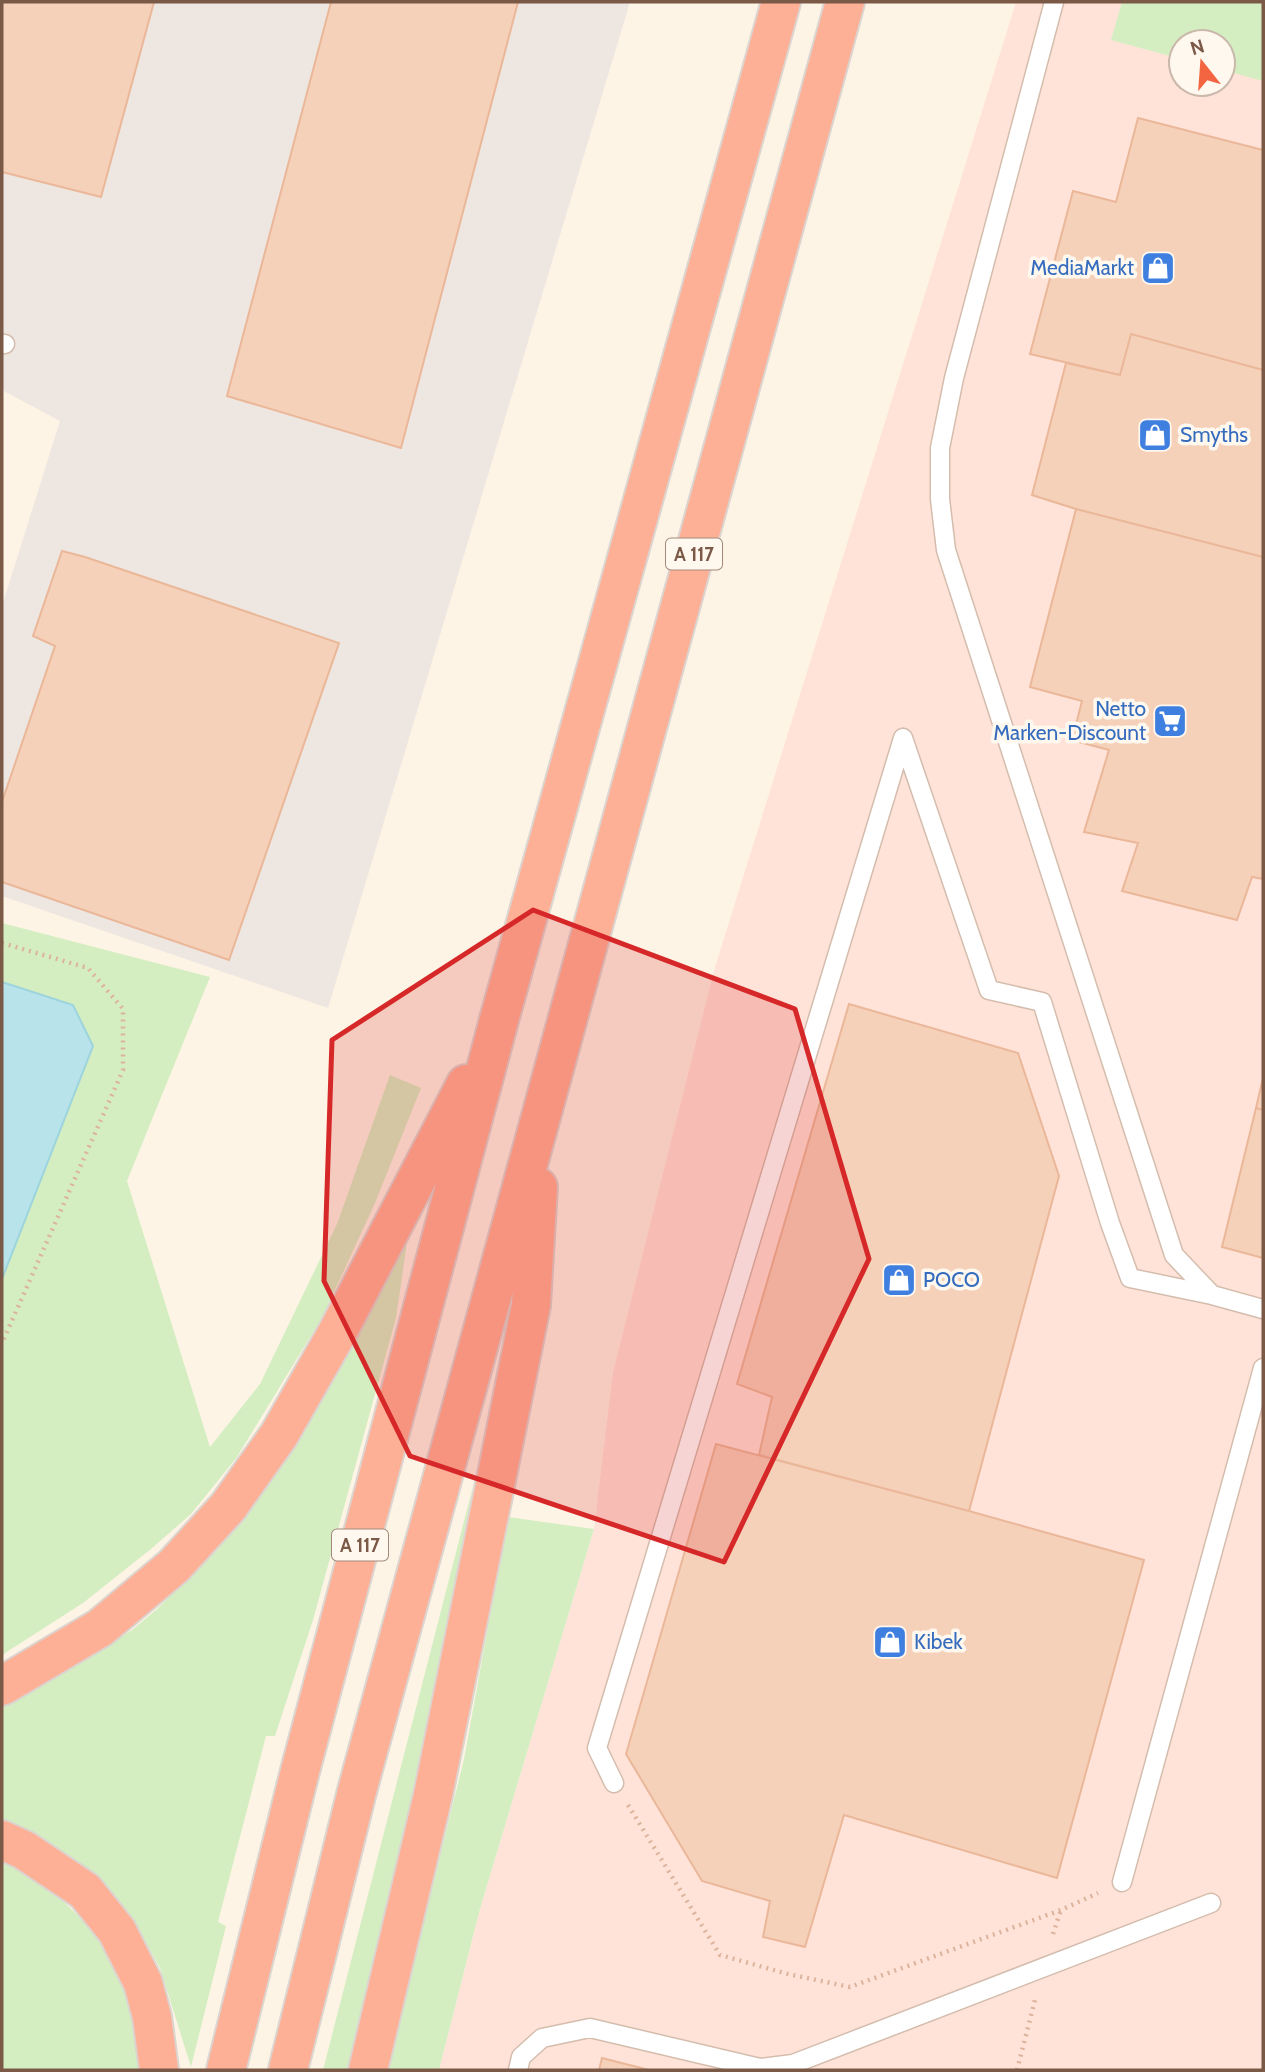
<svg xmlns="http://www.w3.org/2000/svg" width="1265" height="2072" font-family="Cabin,sans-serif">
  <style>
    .commercial { fill: #ffe3d9; fill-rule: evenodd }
    .industrial { fill: #eee6e0 }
    .green { fill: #d4eec2 }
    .water { fill: #b8e3ea; stroke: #9dd4dd; stroke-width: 2 }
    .building { fill: #f6d1ba; stroke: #eab799; stroke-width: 2 }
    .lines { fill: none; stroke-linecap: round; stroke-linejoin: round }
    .lane-casing { stroke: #d4bdad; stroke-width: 21 }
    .highway-casing { stroke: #dcd4cf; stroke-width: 42 }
    .path { stroke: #dcb49d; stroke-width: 4.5; stroke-dasharray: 2 5; stroke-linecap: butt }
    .lane { stroke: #fff; stroke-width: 18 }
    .highway { stroke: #feb097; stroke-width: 38 }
    .marked { fill: #d62828; fill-opacity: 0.2; stroke: #d62828; stroke-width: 5; stroke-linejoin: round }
    .labels { text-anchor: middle; stroke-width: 7; stroke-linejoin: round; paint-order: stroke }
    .shield { fill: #fff8ee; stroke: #a28979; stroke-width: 2 }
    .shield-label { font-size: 19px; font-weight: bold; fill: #7a5947 }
    .shop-label { font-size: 21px; fill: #366cbe; stroke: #fff8ee; text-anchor: start }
  </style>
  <rect width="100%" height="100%" fill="#fef4e5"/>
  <!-- commercial -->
  <path class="commercial" d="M1016,2H1263V2070H439L480,1909L594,1529L613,1372L715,967ZM1181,42H1223V84H1181Z"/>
  <!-- industrial -->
  <path class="industrial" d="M2,2H630L328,1008L2,896V606L60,421L2,390V354L5,344L2,334Z"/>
  <!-- green -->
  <path class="green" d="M1122,2H1263V81L1223,70V42H1181V59L1111,40Z
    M2,923L210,977L127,1181L210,1447L260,1384L337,1224L390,1075L421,1088L375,1203L323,1316L237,1457L191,1514L151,1549L83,1603L2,1655Z
    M409,1229L396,1318L313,1620L275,1736H266L218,1922L226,1926L191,2067L160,1968L134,1921L87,1870L31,1831L2,1819V1706L91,1656L132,1630L156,1610L218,1549L265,1487Z
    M473,1486C437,1682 396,1876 350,2070H323Z
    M508,1517L594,1529L480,1909L439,2070H387L464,1759Z
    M2,1859C58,1888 104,1934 128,1993C138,2017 142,2045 148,2070H2Z"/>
  <!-- water -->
  <path class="water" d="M2,982L73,1005L93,1046L2,1279Z"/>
  <!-- building -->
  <path class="building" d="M2,2H154L101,197L2,172Z
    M331,2H518L401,448L227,396Z
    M1138,118L1263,150V370L1131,334L1120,375L1030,354L1073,191L1116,202Z
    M1131,334L1263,370V557L1076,509L1032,495L1066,363L1120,375Z
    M1076,509L1263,557V879L1252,877L1237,920L1122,891L1138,843L1084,832L1109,750L1072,740L1082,701L1030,687Z
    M62,551L85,557L339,643L229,960L2,882V802L55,646L33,636Z
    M849,1004L1018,1053L1059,1176L969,1511L759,1455L772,1397L737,1384Z
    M1263,1078V1110L1256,1108Z
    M1256,1108L1263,1110V1258L1222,1247Z
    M716,1444L969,1511L1144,1560L1057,1878L844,1815L805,1947L763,1937L770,1901L702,1881L626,1754Z
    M602,2058L649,2070H599Z"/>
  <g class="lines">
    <!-- lane casing -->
    <g class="lane-casing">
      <path id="lane" d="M1054,2L954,378L940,448V499L946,550L1174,1255L1212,1295L1263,1309
        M2,344H5
        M903,738L989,990L1042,1002L1110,1223L1130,1278L1212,1295
        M614,1783L597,1748L903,738
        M1122,1882L1263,1368
        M518,2070L521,2057L542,2038L590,2028L760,2068L793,2064L1211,1903"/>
    </g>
    <!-- highway casing -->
    <g class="highway-casing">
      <path id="highway" d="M2,1686L100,1628L174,1566L228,1507L279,1435L337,1333L466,1084
        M2,1840L24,1850L85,1891L117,1931L143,1983L152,2017L159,2070
        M226,2070L299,1775L499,1020L781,2
        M288,2070L357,1791L845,2
        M368,2070L433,1795L531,1305L538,1187"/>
    </g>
    <!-- path -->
    <path class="path" d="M2,943L88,968L123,1009V1070L2,1343
      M628,1805L720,1955L788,1974L850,1987L1061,1910L1098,1893
      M1053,1934L1061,1910
      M1017,2070L1035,2000"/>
    <!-- lane -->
    <use href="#lane" class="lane"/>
    <!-- highway -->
    <use href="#highway" class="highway"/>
  </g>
  <!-- marked area -->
  <path class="marked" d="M533,910L795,1009L869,1259L724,1562L410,1456L324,1281L332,1040Z"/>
  <!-- icons -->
  <defs>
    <g id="shop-square" transform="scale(1.75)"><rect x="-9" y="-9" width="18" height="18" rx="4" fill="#3f7fe0" stroke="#fff8ee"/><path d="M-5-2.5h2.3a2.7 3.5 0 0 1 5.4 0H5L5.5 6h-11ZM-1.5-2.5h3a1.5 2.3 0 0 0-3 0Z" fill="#fff"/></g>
    <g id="supermarket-square" transform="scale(1.75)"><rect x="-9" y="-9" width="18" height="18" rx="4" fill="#3f7fe0" stroke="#fff8ee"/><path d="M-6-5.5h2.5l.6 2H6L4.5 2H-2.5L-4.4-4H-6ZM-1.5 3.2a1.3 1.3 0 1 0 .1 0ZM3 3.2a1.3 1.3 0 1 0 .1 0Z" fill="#fff"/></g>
  </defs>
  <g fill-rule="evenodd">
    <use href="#shop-square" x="1158" y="268"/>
    <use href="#shop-square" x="1155" y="435"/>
    <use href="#supermarket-square" x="1170" y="721"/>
    <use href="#shop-square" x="899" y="1280"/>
    <use href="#shop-square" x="890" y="1642"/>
  </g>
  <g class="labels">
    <!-- shield labels -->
    <g class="shield">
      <rect x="666" y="538.5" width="56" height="31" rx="5"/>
      <rect x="332" y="1529.5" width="56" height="31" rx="5"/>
    </g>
    <g class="shield-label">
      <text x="694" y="561">A 117</text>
      <text x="360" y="1552">A 117</text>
    </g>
    <!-- shop labels -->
    <g class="shop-label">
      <text x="1134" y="275" text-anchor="end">MediaMarkt</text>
      <text x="1180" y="442">Smyths</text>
      <text x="1146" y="716" text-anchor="end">Netto<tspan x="1146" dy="24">Marken-Discount</tspan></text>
      <text x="923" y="1287">POCO</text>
      <text x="914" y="1649">Kibek</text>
    </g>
  </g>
  <!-- border -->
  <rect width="1265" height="2072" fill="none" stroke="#7a5947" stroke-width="7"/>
  <!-- north arrow -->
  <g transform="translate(1202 63) rotate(343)"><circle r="33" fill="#fff8ee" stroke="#cab8ab" stroke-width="2"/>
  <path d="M0-5L12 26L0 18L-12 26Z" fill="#f36540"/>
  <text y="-10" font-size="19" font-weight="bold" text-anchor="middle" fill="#7a5947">N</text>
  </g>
</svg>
